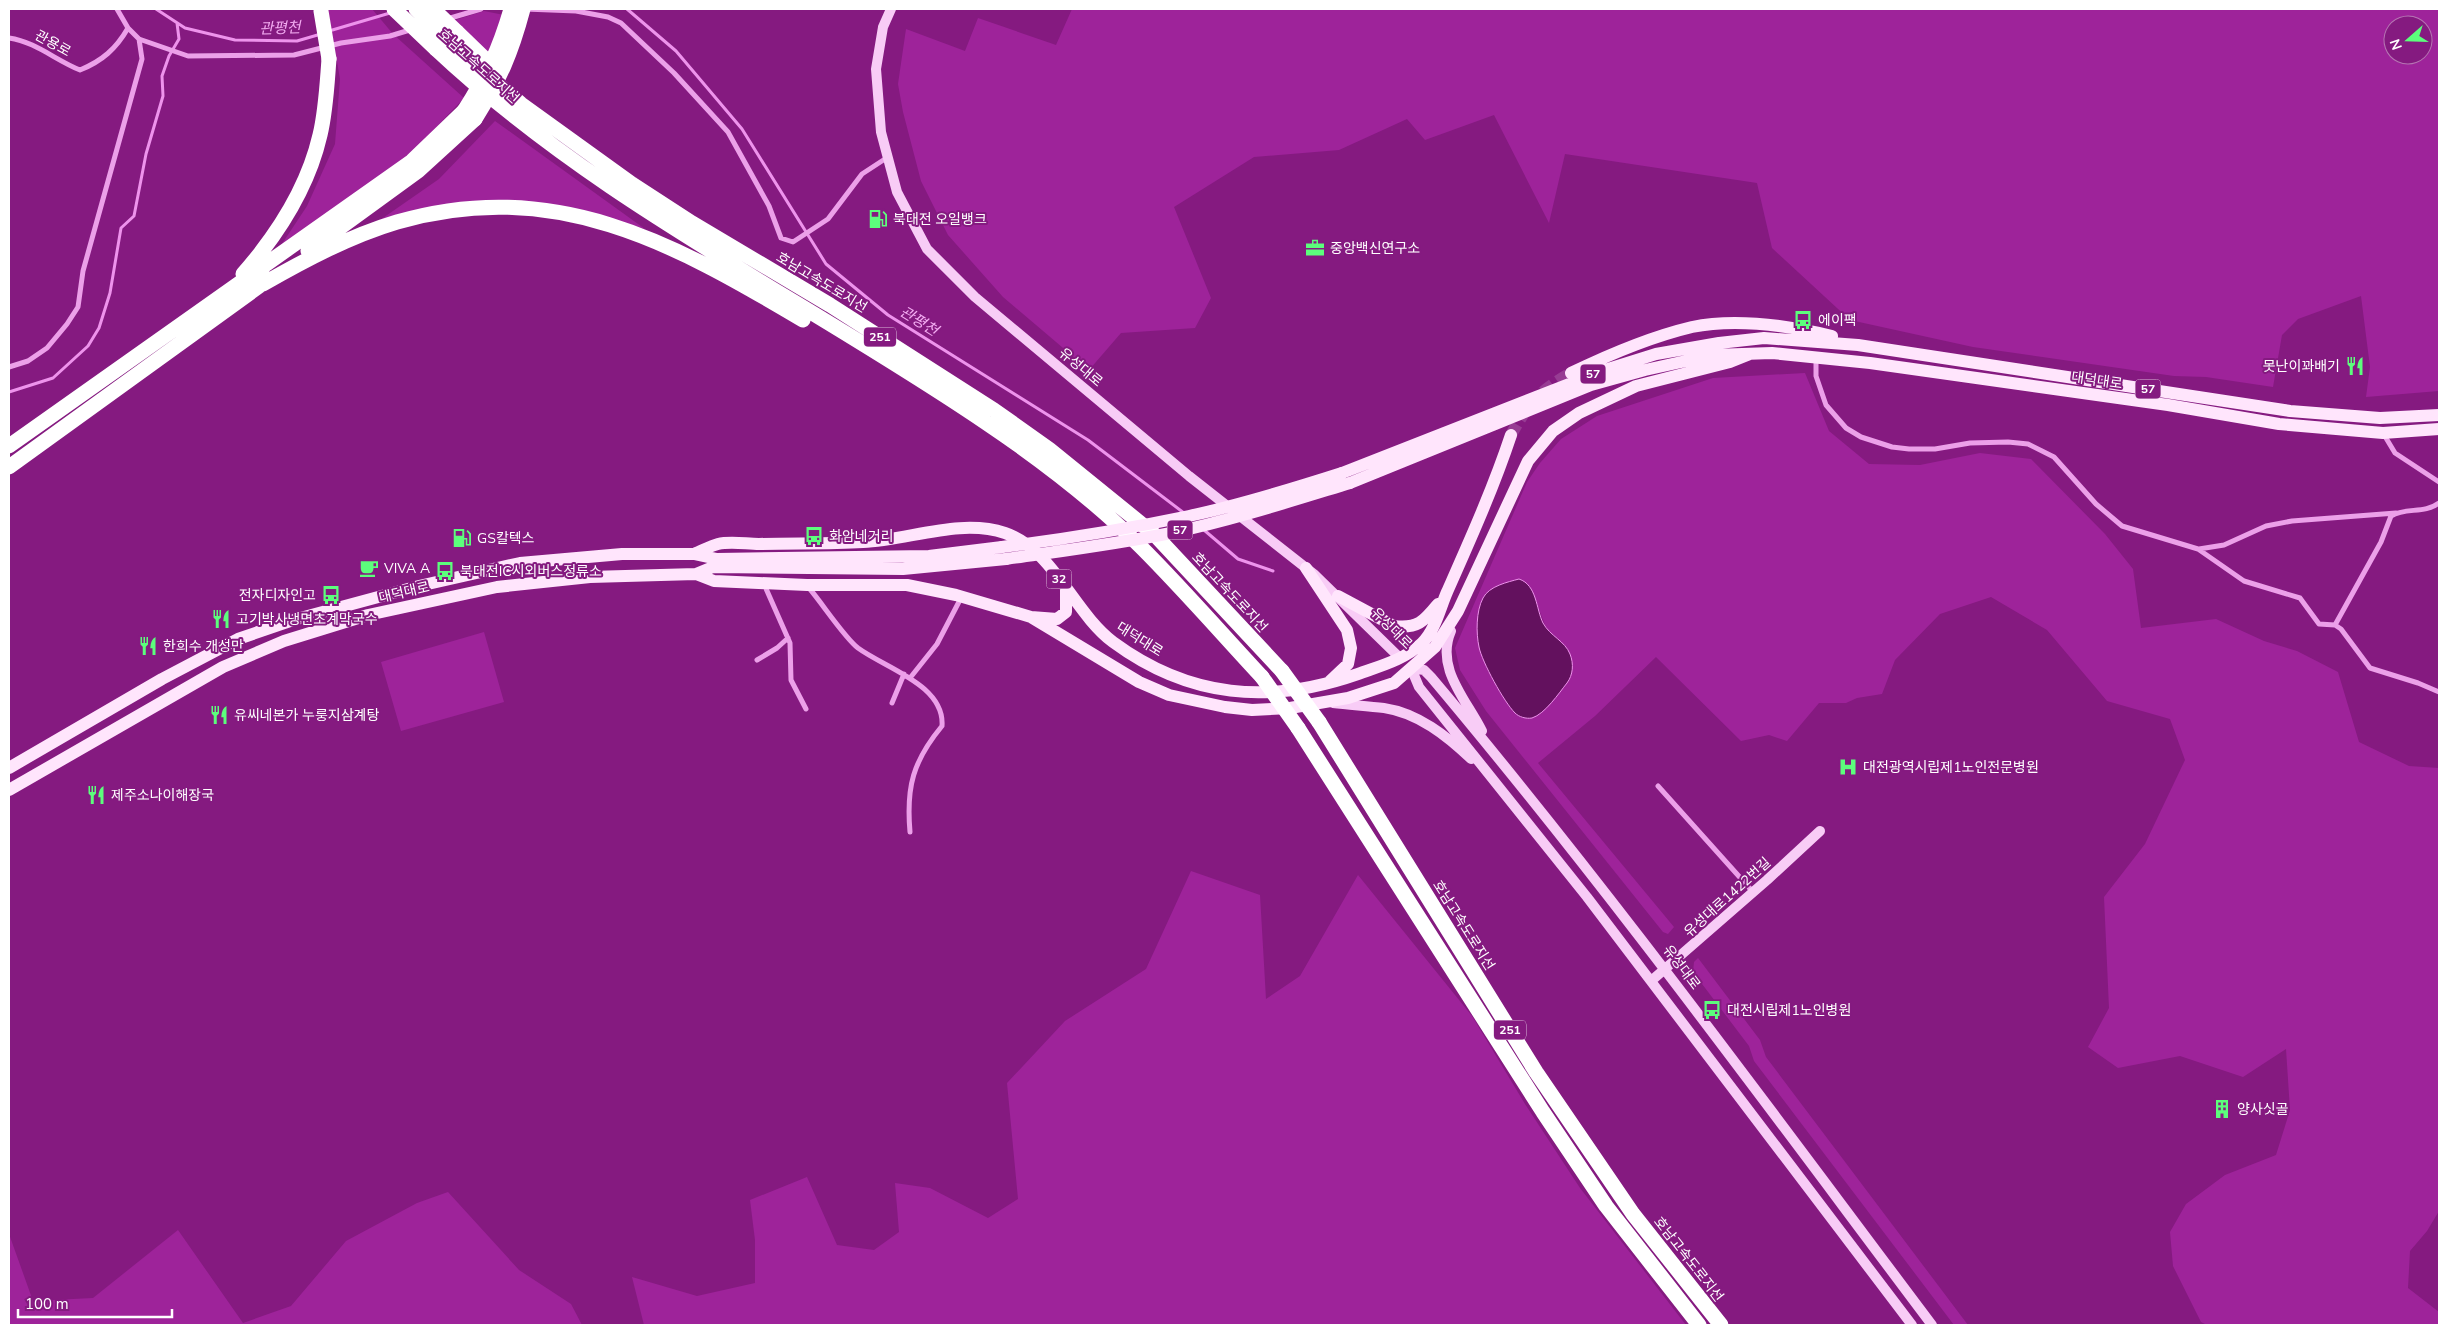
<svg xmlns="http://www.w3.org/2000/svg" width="2448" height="1334" font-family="'Nunito Sans','Noto Sans KR',sans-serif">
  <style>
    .green { fill: #9e239a; fill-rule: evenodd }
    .water { fill: #63115e; stroke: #ee93ec }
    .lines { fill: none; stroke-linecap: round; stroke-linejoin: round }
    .stream { stroke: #ee93ec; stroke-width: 3 }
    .primary-tunnel { stroke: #973c93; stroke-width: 12; stroke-dasharray: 12 6; stroke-linecap: butt }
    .street { stroke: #eca0e9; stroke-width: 5 }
    .secondary { stroke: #f8ccf6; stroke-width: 10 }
    .primary { stroke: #ffe5fc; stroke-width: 12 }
    .highway { stroke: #fff; stroke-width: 15 }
    .primary-bridge { stroke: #ffe5fc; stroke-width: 12 }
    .highway-bridge { stroke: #fff; stroke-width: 15 }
    .labels { text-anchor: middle; stroke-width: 4; stroke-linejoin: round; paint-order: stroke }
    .shield { fill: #851a80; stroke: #dabad9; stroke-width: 1 }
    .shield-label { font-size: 12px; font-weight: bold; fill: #fff }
    .street-label { font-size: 14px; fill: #fff; stroke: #851a80 }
    .poi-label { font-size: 14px; fill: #fff; stroke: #851a80; text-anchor: start }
    .water-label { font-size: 15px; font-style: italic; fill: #f3acf1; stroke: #851a80 }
  </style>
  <rect width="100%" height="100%" fill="#851a80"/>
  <!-- green -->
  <path class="green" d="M328,9H372L393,34L464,98L408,157L276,253L307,206L335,144L340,79Z
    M1072,9H2439V391L2366,397L2370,367L2361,296L2298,319L2282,335L2273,387L2206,377L2174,376L1973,347L1850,320L1772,248L1757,183L1565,154L1549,223L1494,115L1425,140L1407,119L1339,150L1254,157L1174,207L1211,298L1195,328L1121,333L1089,370L1003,297L948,235L921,181L903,112L898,84L906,29L965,51L978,18L1056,45ZM2393,25H2423V55H2393Z
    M484,11L504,15L491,61L449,22Z
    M495,121L645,229L583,210L516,200L443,206L380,220L439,179Z
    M1805,373L1829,431L1869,464L1920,465L1980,453L2031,459L2105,534L2133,569L2141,628L2216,619L2264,641L2297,651L2338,672L2359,742L2409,766L2439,768V1211L2427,1231L2410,1251L2408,1288L2439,1312V1325H2207L2201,1322L2173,1266L2170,1232L2186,1204L2225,1175L2276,1155L2290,1110L2286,1049L2243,1077L2180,1056L2118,1068L2088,1047L2109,1008L2104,897L2145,844L2185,760L2170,719L2107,701L2047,630L1991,597L1940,614L1895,660L1882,694L1857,698L1846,703H1819L1787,741L1769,735L1741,741L1656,657L1595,716L1538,763L1674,927L1668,934L1663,932L1486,711L1460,670L1455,648L1527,482L1540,463L1561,439L1597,416L1713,378ZM1531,589L1547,630L1563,644L1544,709L1533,717L1522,718L1509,706L1486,668Z
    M484,632L504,702L401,731L381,662Z
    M1191,871L1260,895L1266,999L1300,976L1358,875L1472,1016L1525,1104L1580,1188L1686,1325H644L632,1277L697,1296L755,1283V1240L750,1200L807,1177L837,1245L874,1250L899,1232L895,1183L930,1188L988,1218L1018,1199L1007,1083L1065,1021L1146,969Z
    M1698,958L1760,1040L1766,1057L1968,1325H1954L1754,1061L1749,1046L1693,972L1694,962Z
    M448,1192L519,1270L571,1304L582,1325H9V1234L33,1301L93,1298L178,1230L243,1323L291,1306L346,1241L417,1203Z"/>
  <!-- water -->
  <path class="water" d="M1519,579C1537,585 1536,609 1543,623C1550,636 1565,641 1570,654C1574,664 1573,675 1567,683C1559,693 1545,714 1532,718C1526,719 1519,717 1515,713C1504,702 1482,662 1479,647C1476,633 1476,611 1483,598C1489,586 1508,582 1519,579Z"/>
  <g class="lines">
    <!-- stream -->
    <path class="stream" d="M156,9L185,28L235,40L297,41L321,34
      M627,9L676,51L742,129L826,264L888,315L1088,440L1184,513
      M329,31L390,13
      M9,392L53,378L88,346L99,328L110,293L121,228L134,216L146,154L163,96L162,76L169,56L179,39L177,23
      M1204,530L1238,559L1273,571"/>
    <!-- primary-tunnel -->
    <path class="primary-tunnel" d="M1511,435C1528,403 1540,391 1571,373"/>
    <!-- street -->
    <path class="street" d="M525,9L576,11L608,17L621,23L674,73L728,132L769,206L781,238L793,242L828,219L862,174L888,157
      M447,19L481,9
      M9,38C36,42 55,60 80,70C102,61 116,49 128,28
      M139,39L188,56L294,55L341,43L390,36L413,29
      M1816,359V376L1826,405L1846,428L1861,437L1892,447L1909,449H1935L1970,443L2008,442L2028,444L2054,457L2096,504L2122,526L2198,549L2244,581L2300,598L2319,624L2335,625L2341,629L2370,668L2418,683L2439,692
      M9,367L28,361L47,348L67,324L78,307L83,271L142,59L139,39L128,28L117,9
      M2383,433L2395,453L2439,482
      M2199,549L2224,545L2266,526L2292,521L2396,513
      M764,584L790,643L791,680L806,709
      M809,588C822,603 844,637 858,648C885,668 945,685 942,726C913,761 906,787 910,832
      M2335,625L2381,542L2391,516C2406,507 2424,514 2439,503
      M757,660L777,648L788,638
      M910,678L937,644L962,596
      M892,703L904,674
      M1658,786L1753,892"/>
    <!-- secondary -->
    <path class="secondary" d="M891,9L883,27L876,69L881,132L897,192L927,249L975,297L1189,476L1315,575L1400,658
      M1451,631C1435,668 1466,699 1482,731
      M1333,703C1350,705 1368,706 1384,708C1418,713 1447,736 1471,759
      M1651,981L1767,880L1820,831
      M1912,1325L1587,897L1419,687L1411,668L1424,670L1431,677C1607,886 1768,1107 1932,1325"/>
    <!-- primary -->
    <path class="primary" d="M1571,373C1610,354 1650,337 1692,327C1735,318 1790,326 1832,336
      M1342,473L1605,370L1656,354L1719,343L1764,338L1858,345L2290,411L2380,418L2439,415
      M1350,483L1591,385L1645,370L1713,355L1772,353L1870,363L2168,405L2279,424L2383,433L2439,429
      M694,554C702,551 710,546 718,544C731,541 746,544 759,544C794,543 828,544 863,542C909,540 960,518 1005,533C1053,549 1074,613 1113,642C1189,698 1269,705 1358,674C1380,666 1404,660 1422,643C1435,631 1440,608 1447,592C1470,540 1493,489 1511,435
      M1306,568L1347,630L1351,648L1348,664L1330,681
      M696,574L714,581L807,585H907L956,595L1031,617L1139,682L1169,695L1225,707L1252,710L1290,708L1348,698L1394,683L1435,647L1458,611L1528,461L1553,431L1579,413L1636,386L1730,362L1750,354
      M1338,596L1394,626C1418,629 1424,621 1438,604
      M1031,617L1057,619L1066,612V588
      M9,768L162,679L238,639L293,620L419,586L520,563L622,554H694L717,559L929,556L1002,547
      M9,790L223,667L284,641L368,615L497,587L590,577L696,574L713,567L903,569L1006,559"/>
    <!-- highway -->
    <path class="highway" d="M457,32L487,61
      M447,40L521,104L632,184L692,223L830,305L994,410L1049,449L1155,535L1282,671
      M436,49C600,203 801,297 985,422C1040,459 1094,500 1141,547C1183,589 1222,634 1262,677
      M308,251L418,171L475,119
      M243,274C278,234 308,187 320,135C326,110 327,84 329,59
      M263,284C305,260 350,236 397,222C554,177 672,242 803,320
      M9,446L412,161L464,111
      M9,467L269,279
      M1319,722L1536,1072L1633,1214L1721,1325
      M1298,728L1543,1112L1606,1206L1699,1325"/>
    <!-- primary-bridge -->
    <path class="primary-bridge" d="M1002,547C1065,539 1127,529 1189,516C1241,505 1292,489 1342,473
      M1006,559C1061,551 1116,544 1171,533C1232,520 1291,501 1350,483"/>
    <!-- highway-bridge -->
    <path class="highway-bridge" d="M394,9L436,49
      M416,9L447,40
      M433,9L457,32
      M321,11L329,59
      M464,111C487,75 499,50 511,9
      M475,119C500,79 511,54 523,9
      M1282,671L1319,722
      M1262,677L1298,728"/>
  </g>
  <!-- icons -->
  <defs>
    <g id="fuel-bare" transform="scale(1.5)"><path d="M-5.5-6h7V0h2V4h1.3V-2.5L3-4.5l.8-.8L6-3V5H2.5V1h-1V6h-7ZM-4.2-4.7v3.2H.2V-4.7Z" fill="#5cfe7c" stroke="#851a80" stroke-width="2.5" paint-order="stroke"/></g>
    <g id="office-bare" transform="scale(1.5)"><path d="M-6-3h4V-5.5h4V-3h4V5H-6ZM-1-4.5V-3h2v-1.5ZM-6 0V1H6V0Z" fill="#5cfe7c" stroke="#851a80" stroke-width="2.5" paint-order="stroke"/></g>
    <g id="bus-bare" transform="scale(1.5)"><path d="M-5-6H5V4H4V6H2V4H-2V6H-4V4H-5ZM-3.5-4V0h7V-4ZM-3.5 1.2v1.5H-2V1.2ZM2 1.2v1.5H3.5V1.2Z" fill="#5cfe7c" stroke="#851a80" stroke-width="2.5" paint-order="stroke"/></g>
    <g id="restaurant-bare" transform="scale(1.5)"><path d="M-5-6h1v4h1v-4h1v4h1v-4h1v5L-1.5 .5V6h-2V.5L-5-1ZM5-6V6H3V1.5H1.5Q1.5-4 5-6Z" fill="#5cfe7c" stroke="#851a80" stroke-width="2.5" paint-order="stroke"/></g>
    <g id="cafe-bare" transform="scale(1.5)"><path d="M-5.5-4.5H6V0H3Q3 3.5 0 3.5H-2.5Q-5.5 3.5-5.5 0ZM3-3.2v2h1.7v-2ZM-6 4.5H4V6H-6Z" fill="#5cfe7c" stroke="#851a80" stroke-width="2.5" paint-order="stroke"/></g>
    <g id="hospital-bare" transform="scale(1.5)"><path d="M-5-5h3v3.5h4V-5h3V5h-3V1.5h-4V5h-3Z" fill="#5cfe7c" stroke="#851a80" stroke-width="2.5" paint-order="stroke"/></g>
    <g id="building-bare" transform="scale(1.5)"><path d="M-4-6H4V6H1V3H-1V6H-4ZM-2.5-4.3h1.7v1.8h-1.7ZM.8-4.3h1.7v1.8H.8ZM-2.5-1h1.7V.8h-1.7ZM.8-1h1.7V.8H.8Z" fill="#5cfe7c" stroke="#851a80" stroke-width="2.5" paint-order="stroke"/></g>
  </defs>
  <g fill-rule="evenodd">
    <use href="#fuel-bare" x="878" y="219"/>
    <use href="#office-bare" x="1315" y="248"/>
    <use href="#bus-bare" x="1803" y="320"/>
    <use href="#restaurant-bare" x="2355" y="366"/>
    <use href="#bus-bare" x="814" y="536"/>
    <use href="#fuel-bare" x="462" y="538"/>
    <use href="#cafe-bare" x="369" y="568"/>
    <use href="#bus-bare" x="445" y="571"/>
    <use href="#bus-bare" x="331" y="595"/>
    <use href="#restaurant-bare" x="221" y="619"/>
    <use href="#restaurant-bare" x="148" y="646"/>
    <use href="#restaurant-bare" x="219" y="715"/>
    <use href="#hospital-bare" x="1848" y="767"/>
    <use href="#restaurant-bare" x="96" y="795"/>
    <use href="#bus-bare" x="1712" y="1010"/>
    <use href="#building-bare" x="2222" y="1109"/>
  </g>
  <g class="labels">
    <!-- shield labels -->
    <g class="shield">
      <rect x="864" y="327.5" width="32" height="19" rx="4"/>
      <rect x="1580.5" y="364.5" width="25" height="19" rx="4"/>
      <rect x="2135.5" y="379.5" width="25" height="19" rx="4"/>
      <rect x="1167.5" y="520.5" width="25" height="19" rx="4"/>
      <rect x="1046.5" y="569.5" width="25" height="19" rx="4"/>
      <rect x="1494" y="1020.5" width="32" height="19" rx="4"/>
    </g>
    <g class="shield-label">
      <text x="880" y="341">251</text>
      <text x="1593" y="378">57</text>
      <text x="2148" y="393">57</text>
      <text x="1180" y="534">57</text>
      <text x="1059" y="583">32</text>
      <text x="1510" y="1034">251</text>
    </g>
    <!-- street labels -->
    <g class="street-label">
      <text transform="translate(53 43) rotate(29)" y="5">관용로</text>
      <text transform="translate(479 66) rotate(42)" y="5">호남고속도로지선</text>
      <text transform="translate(822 282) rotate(31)" y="5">호남고속도로지선</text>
      <text transform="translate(1081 367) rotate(40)" y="5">유성대로</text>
      <text transform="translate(2097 380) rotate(8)" y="5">대덕대로</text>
      <text transform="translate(404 592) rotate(-13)" y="5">대덕대로</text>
      <text transform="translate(1230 592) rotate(47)" y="5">호남고속도로지선</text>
      <text transform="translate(1392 628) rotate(45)" y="5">유성대로</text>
      <text transform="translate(1140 639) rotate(32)" y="5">대덕대로</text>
      <text transform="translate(1727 897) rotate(-42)" y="5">유성대로1422번길</text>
      <text transform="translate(1464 925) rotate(58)" y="5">호남고속도로지선</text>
      <text transform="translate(1682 967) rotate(53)" y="5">유성대로</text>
      <text transform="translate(1689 1259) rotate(52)" y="5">호남고속도로지선</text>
    </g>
    <!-- poi labels -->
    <g class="poi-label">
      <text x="893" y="224">북대전 오일뱅크</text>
      <text x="1330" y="253">중앙백신연구소</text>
      <text x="1818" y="325">에이팩</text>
      <text x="2340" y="371" text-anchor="end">못난이꽈배기</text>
      <text x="829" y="541">화암네거리</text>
      <text x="477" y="543">GS칼텍스</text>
      <text x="384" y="573">VIVA A</text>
      <text x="460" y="576">북대전IC시외버스정류소</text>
      <text x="316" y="600" text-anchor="end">전자디자인고</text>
      <text x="236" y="624">고기박사냉면초계막국수</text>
      <text x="163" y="651">한희수 개성만</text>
      <text x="234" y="720">유씨네본가 누룽지삼계탕</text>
      <text x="1863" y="772">대전광역시립제1노인전문병원</text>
      <text x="111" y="800">제주소나이해장국</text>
      <text x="1727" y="1015">대전시립제1노인병원</text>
      <text x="2237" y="1114">양사싯골</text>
    </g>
    <!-- water labels -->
    <g class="water-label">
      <text transform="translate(280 28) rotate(-2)" y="5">관평천</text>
      <text transform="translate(919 321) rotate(32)" y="5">관평천</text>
    </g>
  </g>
  <!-- border -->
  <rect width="2448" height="1334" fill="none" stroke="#ffffff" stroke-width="20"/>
  <!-- north arrow -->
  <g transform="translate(2408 40) rotate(250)"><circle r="24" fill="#851a80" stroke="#b676b3"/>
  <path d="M0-4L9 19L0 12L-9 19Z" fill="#5cfe7c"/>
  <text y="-8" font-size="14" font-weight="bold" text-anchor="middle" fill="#ffffff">N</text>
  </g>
  <!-- scale -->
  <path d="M18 1309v8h154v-8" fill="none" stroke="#ffffff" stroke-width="2.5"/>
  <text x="25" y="1309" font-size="15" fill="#ffffff" stroke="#851a80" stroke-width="4" paint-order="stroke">100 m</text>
</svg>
